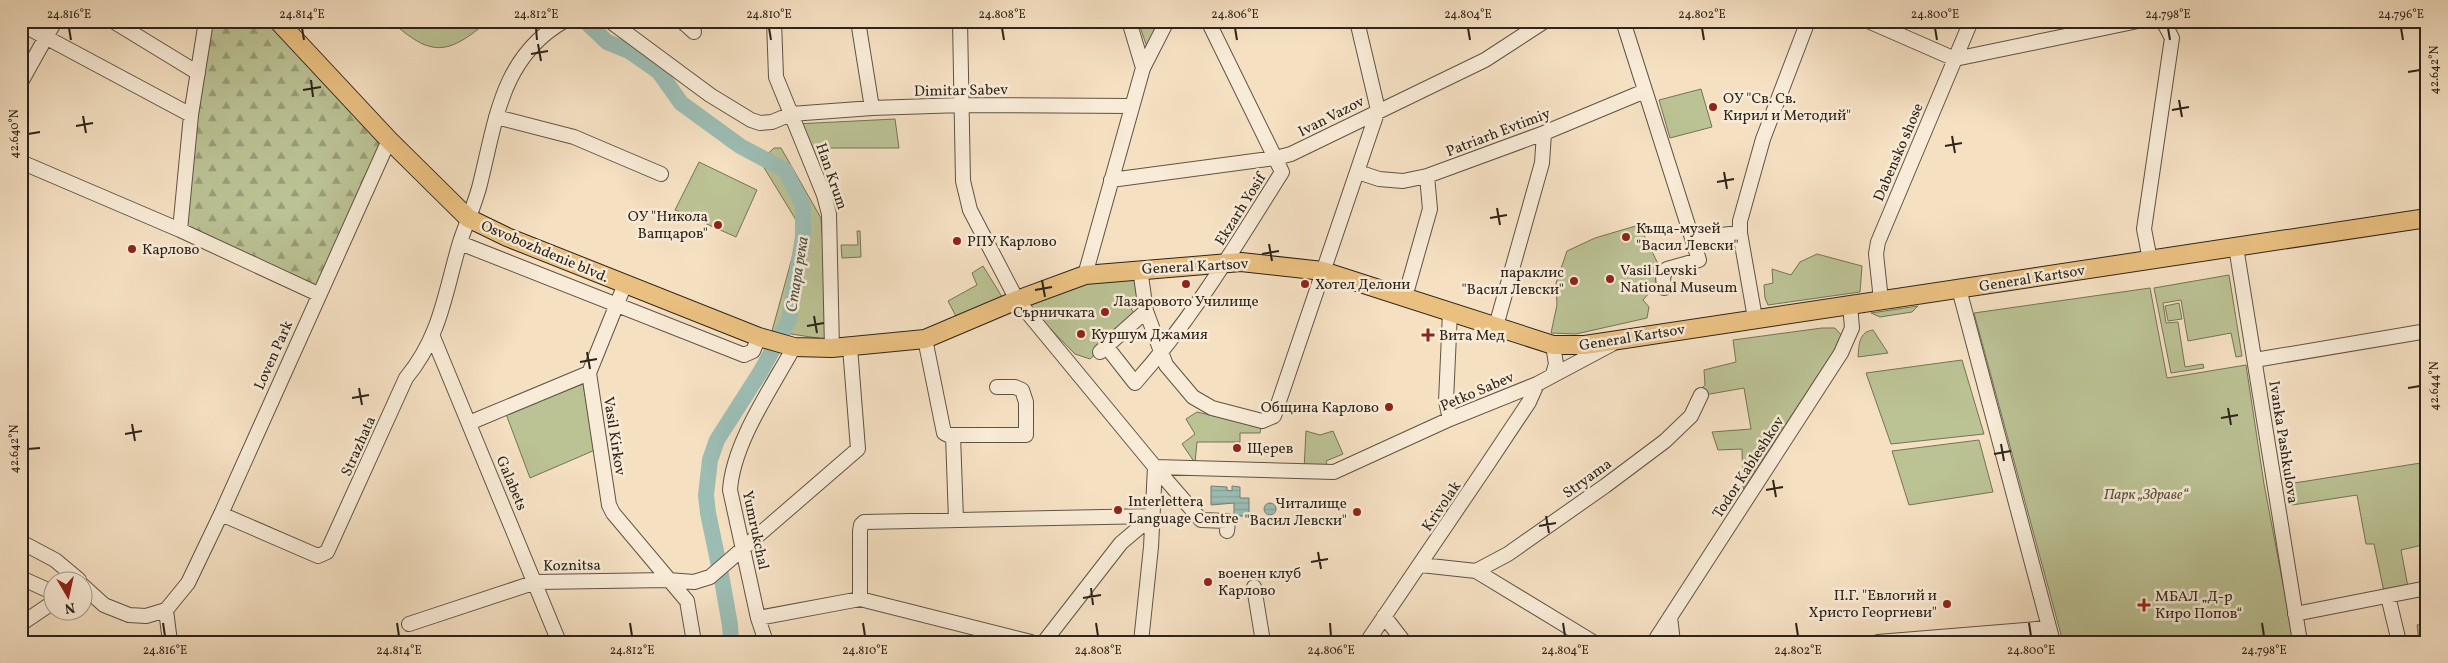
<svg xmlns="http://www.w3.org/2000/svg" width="2448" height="663" font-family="Vollkorn,serif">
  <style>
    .green { fill: #bbc294; stroke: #747358 }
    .forest { fill: url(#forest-firs); stroke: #747358 }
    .water { fill: url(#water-rules); stroke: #708077 }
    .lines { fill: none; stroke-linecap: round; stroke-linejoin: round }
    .river { stroke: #9cbdb4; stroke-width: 16 }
    .minor-casing { stroke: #5f5345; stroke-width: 16 }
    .major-casing { stroke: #2d241b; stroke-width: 20 }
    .minor { stroke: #f8ebd7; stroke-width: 14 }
    .major { stroke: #eac081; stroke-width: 18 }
    .ticks { fill: none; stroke: #2d241b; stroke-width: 2 }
    .poi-dot { fill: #8f2418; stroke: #f8ebd7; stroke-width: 2 }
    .labels { text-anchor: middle; stroke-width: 5; stroke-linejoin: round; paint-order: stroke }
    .street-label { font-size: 15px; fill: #2d241b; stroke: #f8ebd7 }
    .poi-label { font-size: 15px; fill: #2d241b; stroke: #f8ebd7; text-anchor: start }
    .park-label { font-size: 15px; font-style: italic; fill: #58533f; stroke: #f8ebd7 }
    .water-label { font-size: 16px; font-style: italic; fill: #4e5249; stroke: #f8ebd7 }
    .neatline { fill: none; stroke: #2d241b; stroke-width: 2 }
    .ticks-label { font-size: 12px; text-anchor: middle; fill: #2d241b }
  </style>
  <defs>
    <pattern id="forest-firs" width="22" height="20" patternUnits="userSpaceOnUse" patternTransform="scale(1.25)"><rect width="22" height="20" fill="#bbc294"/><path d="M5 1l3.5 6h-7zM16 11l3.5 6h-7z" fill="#989d78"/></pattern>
    <pattern id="water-rules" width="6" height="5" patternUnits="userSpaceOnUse" patternTransform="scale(1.25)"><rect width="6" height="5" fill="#9cbdb4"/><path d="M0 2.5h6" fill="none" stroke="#87a29a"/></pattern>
  </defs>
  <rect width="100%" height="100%" fill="#f5e0c2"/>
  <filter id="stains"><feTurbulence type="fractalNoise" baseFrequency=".004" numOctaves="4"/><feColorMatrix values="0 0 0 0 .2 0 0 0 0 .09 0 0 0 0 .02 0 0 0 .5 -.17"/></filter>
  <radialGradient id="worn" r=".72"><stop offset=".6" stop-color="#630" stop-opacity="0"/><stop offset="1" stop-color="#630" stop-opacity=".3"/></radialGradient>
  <!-- green -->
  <path class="green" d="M391,21H488C447,56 431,57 391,21Z
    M1138,21H1167L1150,56Z
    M1701,89L1712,127L1670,138L1659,100Z
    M895,119L899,148H825L828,184L820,185L795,124Z
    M774,148H781L821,218L830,340L772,331L798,236L796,220L760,161Z
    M699,162L757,190L736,237L675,210Z
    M1639,225L1664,276L1643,300L1649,307L1647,318L1576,334L1551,333L1557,305L1556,283L1567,251L1595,238Z
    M857,231H860L861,257L842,258L841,245H858Z
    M1817,254L1862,266L1860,292L1768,305L1765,298L1764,285L1773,283L1772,269L1791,275L1800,262Z
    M983,266L1004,300L959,322L948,301L977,285L972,273Z
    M2229,275L2242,356L2236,357L2231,333L2188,341L2181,300L2163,303L2166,323L2178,322L2185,367L2203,364L2204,368L2171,373L2154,288Z
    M1137,280L1142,301L1131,309L1137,316L1090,359L1075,354L1026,304L1071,287L1091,282Z
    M2150,288L2167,378L2246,365L2264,484L2294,642H2063L1974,313Z
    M2179,303L2182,319L2168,321L2165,306Z
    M1918,306L1912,312L1880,317L1871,313Z
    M1822,328H1835L1843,337L1743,489L1742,449L1718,450L1712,432L1751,429L1744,388L1693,397L1705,385L1704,370L1736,362L1733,340Z
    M1873,330L1888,353L1858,357C1859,344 1859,332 1873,330Z
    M1962,360L1984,434L1891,444L1866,373Z
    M583,384L595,450L530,478L506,414Z
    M1197,412L1261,427L1260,433H1240V442H1197L1195,463L1182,444L1195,434L1186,419Z
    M1306,431L1320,435L1333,431L1343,454L1326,461L1327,465L1304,469Z
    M1979,440L1993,492L1909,505L1892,451Z
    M2427,462V544L2401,550L2408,587L2384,592L2374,544H2366L2357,495L2292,505L2288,484Z
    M2427,623V642H2419L2417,625Z"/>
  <!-- forest -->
  <path class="forest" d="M206,21H278L389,140L318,294L180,230Z"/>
  <!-- water -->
  <path class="water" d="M1211,486L1227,487V490L1232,491V486L1240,487V498H1249V516H1234V503L1211,505Z
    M1264 509a6 6 0 1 1 12 0a6 6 0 1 1-12 0Z"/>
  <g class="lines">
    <!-- river -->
    <path class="river" d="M585,21L607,42L629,51L659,72L681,103L740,146L785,170L803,206V237L789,320L761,371L717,440L710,460L706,495L708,513L722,580L730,625L731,642"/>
    <!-- minor casing -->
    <g class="minor-casing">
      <path id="minor" d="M610,21L710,95L751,120L760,123L772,122L791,114L872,108L962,105L1132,106
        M682,21L694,32
        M774,21L776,77L824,195L829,214L832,348
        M858,21L872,108
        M960,21L963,181L970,210L1017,300L1155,467L1151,547L1141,642
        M1129,21L1143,68
        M1623,21L1699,260L1667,269L1663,276L1664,288
        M1868,21L1955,59L2138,21
        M116,23L198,73
        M21,24L191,115
        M21,82L55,21
        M496,117L574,137L661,174
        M21,162L180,230L318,294
        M1358,172L1379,179L1403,181L1427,176L1544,133L1645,91
        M1111,180L1276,158L1291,154L1485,60L1545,21
        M180,230L191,115L206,21
        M1692,238L1740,233
        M460,243L744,355L753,351L759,337
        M2236,247L2300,642
        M2150,260L2144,229L2172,38L2163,21
        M1085,275L1143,68L1167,21
        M625,284L589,373L609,505L613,513L687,601L694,642
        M1959,289L2053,642
        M1405,297L1430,209L1427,176
        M1881,300L1876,254L1878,242L1971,21
        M1146,311L1166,365L1193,397L1212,408L1262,421L1274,416L1378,110L1357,21
        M1450,312L1446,401L1450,419
        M1755,318L1740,233V221L1763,139L1808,21
        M1496,326L1542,163L1544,133
        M433,337L559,642
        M925,339L944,433L948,435H1026V402L1022,390L1015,387H997
        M1106,346L1135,383C1193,318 1236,245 1282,172L1208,21
        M1100,352L1146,311L1140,269
        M2255,360L2427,331
        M1553,374L1556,364L1553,345
        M469,423L589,373
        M953,435L956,520
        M221,514L318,556L327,552L406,378C441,336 445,292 460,242C466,224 474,206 479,188C496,122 500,58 564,21
        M1227,531L1228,521L1201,520L1155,467L1334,472L1450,419L1537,384L1612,344
        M21,542L55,560L79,580
        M1421,565L1476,571L1593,642
        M1476,571L1508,554L1605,486L1665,441L1691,416L1701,395
        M21,578L52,592
        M82,585L104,605L129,615L146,616L166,610L188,583L221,514L389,140
        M1254,587L1263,642
        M2388,596L2399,642
        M860,599L1031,642
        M166,610L170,642
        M2295,614L2427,588
        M1384,616L1404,642
        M1670,617L1673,642
        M758,618L860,599V531L861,525L864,522L1153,516L1121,543L1044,642
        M21,624L52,603
        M409,624L536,582L668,580L694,582L710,577L858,449L850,347
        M766,642L758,618L730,490C733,443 771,389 794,347
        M1367,642L1485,468L1529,402L1537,384
        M1654,642L1841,353L1852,328L1850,305
        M1878,642L2049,628"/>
    </g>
    <!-- major casing -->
    <g class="major-casing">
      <path id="major" d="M278,21L389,140L468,218L507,237L759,337L794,347L832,348L925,339L1017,300L1085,275L1241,262L1323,271L1553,345H1585L2427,218"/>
    </g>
    <!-- minor -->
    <use href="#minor" class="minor"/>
    <!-- major -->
    <use href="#major" class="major"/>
  </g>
  <!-- ticks -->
  <path class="ticks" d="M69,28L71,40M302,28L304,40M536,28L537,40M769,28L771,40M1002,28L1004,40M1235,28L1237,40M1468,28L1470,40M1702,28L1704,40M1935,28L1937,40M2168,28L2170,40M2401,28L2403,40M538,44L541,61M531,54L548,51M2408,72L2420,70M311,80L313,97M303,90L321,87M2179,100L2182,117M2172,110L2189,107M83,116L86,133M76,126L93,123M28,134L40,132M1952,136L1955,153M1945,146L1962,143M1724,172L1727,189M1717,182L1734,179M1497,208L1500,225M1490,218L1507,215M1269,244L1272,261M1262,254L1279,251M1042,280L1045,297M1035,290L1052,287M814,316L817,333M807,326L824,323M587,352L590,369M580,362L597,359M359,388L362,405M2408,388L2420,386M352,398L369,395M2228,408L2231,425M2221,418L2238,415M132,424L135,441M125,434L142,431M2001,444L2004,461M28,449L40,448M1994,454L2011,451M1773,480L1776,497M1766,490L1783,487M1546,516L1549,533M1539,526L1556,523M1318,552L1321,569M1311,562L1328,559M1091,588L1093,605M1083,598L1101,595M163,623L165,636M397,623L399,636M630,623L632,636M863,623L865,636M1096,623L1098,636M1330,623L1331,636M1563,623L1565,636M1796,623L1798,636M2029,623L2031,636M2262,623L2264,636"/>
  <!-- markers -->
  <g class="poi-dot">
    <circle cx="1713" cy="107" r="5"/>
    <circle cx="718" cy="225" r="5"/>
    <circle cx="1626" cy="237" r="5"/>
    <circle cx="957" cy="241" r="5"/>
    <circle cx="132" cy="249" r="5"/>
    <circle cx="1610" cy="279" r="5"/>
    <circle cx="1574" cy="281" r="5"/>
    <circle cx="1186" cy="284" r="5"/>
    <circle cx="1305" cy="284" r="5"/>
    <circle cx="1105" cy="312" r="5"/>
    <circle cx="1081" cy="334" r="5"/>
    <path d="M1425.5 327.5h5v5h5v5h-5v5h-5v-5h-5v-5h5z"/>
    <circle cx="1389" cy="407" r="5"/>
    <circle cx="1237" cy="448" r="5"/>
    <circle cx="1118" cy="510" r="5"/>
    <circle cx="1357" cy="512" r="5"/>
    <circle cx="1208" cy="582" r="5"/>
    <circle cx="1947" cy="604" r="5"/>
    <path d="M2141.5 597.5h5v5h5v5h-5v5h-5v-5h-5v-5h5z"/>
  </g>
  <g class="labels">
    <!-- street labels -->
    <g class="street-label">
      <text transform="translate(961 90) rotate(-1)" y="5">Dimitar Sabev</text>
      <text transform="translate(1331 116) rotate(-27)" y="5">Ivan Vazov</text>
      <text transform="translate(1498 132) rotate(-21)" y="5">Patriarh Evtimiy</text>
      <text transform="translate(1898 152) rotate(-67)" y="5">Dabensko shose</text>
      <text transform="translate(832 176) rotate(71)" y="5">Han Krum</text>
      <text transform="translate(1240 209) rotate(-58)" y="5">Ekzarh Yosif</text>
      <text transform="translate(545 251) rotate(23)" y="5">Osvobozhdenie blvd.</text>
      <text transform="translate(1195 266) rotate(-3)" y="5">General Kartsov</text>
      <text transform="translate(2032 278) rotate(-9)" y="5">General Kartsov</text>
      <text transform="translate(1632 337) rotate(-9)" y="5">General Kartsov</text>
      <text transform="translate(273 355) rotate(-66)" y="5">Loven Park</text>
      <text transform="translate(1477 391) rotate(-23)" y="5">Petko Sabev</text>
      <text transform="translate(615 436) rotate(81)" y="5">Vasil Kirkov</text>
      <text transform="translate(2284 442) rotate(81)" y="5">Ivanka Pashkulova</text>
      <text transform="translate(358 446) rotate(-66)" y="5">Strazhata</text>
      <text transform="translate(1748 467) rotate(-57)" y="5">Todor Kableshkov</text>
      <text transform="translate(1587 478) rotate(-36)" y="5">Stryama</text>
      <text transform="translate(512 483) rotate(67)" y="5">Galabets</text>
      <text transform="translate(1441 506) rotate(-56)" y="5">Krivolak</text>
      <text transform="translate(756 530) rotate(78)" y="5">Yumrukchal</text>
      <text transform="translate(572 565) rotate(-1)" y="5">Koznitsa</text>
    </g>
    <!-- poi labels -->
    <g class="poi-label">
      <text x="1723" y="103">ОУ "Св. Св.<tspan x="1723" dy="17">Кирил и Методий"</tspan></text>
      <text x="708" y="221" text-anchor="end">ОУ "Никола<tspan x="708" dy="17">Вапцаров"</tspan></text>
      <text x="1636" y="233">Къща-музей<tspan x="1636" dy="17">"Васил Левски"</tspan></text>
      <text x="967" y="246">РПУ Карлово</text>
      <text x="142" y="254">Карлово</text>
      <text x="1620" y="275">Vasil Levski<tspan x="1620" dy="17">National Museum</tspan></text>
      <text x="1564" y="277" text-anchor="end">параклис<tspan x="1564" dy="17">"Васил Левски"</tspan></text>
      <text x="1315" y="289">Хотел Делони</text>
      <text x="1186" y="306" text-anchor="middle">Лазаровото Училище</text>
      <text x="1095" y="317" text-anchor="end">Сърничката</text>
      <text x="1091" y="339">Куршум Джамия</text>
      <text x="1439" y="340">Вита Мед</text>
      <text x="1379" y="412" text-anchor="end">Община Карлово</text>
      <text x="1247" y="453">Щерев</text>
      <text x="1128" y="506">Interlettera<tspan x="1128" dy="17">Language Centre</tspan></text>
      <text x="1347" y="508" text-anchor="end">Читалище<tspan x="1347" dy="17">"Васил Левски"</tspan></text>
      <text x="1218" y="578">военен клуб<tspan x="1218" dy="17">Карлово</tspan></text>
      <text x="1937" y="600" text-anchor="end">П.Г. "Евлогий и<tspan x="1937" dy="17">Христо Георгиеви"</tspan></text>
      <text x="2155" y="601">МБАЛ „Д-р<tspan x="2155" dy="17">Киро Попов“</tspan></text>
    </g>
    <!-- park labels -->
    <g class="park-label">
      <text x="2146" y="499">Парк „Здраве“</text>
    </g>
    <!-- water labels -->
    <g class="water-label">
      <text transform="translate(796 274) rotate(-81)" y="6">Стара река</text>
    </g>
  </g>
  <!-- margin -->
  <rect width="2448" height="663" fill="none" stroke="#f5e0c2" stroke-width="55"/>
  <!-- north arrow -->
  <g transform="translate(68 596) rotate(171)"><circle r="24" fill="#f8ebd7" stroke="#a79b8c"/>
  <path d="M0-4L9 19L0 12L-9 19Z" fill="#8f2418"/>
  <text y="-8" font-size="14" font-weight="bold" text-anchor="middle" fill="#2d241b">N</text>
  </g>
  <rect x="28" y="28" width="2392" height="608" class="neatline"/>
  <g class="ticks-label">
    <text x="69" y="18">24.816°E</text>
    <text x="302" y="18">24.814°E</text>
    <text x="536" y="18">24.812°E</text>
    <text x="769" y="18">24.810°E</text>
    <text x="1002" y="18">24.808°E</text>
    <text x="1235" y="18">24.806°E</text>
    <text x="1468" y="18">24.804°E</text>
    <text x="1702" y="18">24.802°E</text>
    <text x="1935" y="18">24.800°E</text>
    <text x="2168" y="18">24.798°E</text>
    <text x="2401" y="18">24.796°E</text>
    <text transform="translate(2434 70) rotate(-90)" y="4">42.642°N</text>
    <text transform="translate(14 134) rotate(-90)" y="4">42.640°N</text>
    <text transform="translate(2434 386) rotate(-90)" y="4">42.644°N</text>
    <text transform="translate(14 449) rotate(-90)" y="4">42.642°N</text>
    <text x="165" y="654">24.816°E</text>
    <text x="399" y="654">24.814°E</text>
    <text x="632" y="654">24.812°E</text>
    <text x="865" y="654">24.810°E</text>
    <text x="1098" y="654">24.808°E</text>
    <text x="1331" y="654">24.806°E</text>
    <text x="1565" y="654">24.804°E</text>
    <text x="1798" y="654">24.802°E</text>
    <text x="2031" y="654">24.800°E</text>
    <text x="2264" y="654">24.798°E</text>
  </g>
  <rect width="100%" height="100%" filter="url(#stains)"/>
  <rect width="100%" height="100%" fill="url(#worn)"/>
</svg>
